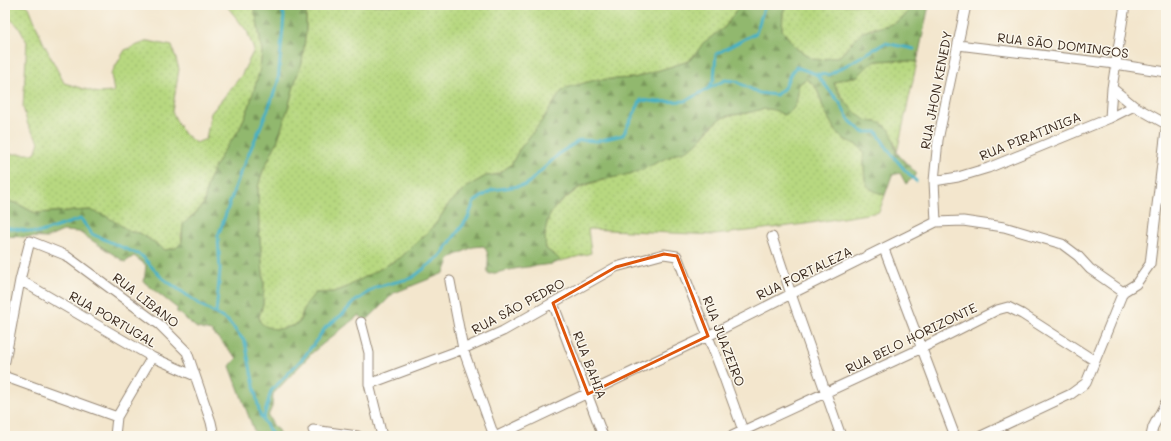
<svg xmlns="http://www.w3.org/2000/svg" width="1171" height="441" font-family="Mali,sans-serif">
  <style>
    .grass { fill: url(#grass-dots); stroke: #79814f }
    .forest { fill: url(#forest-firs); stroke: #667146 }
    .lines { fill: none; stroke-linecap: round; stroke-linejoin: round }
    .stream { stroke: #47b1c5; stroke-width: 3 }
    .street-casing { stroke: #978876; stroke-width: 11 }
    .street { stroke: #fff; stroke-width: 9 }
    .marked { fill: none; stroke: #df570d; stroke-width: 3; stroke-linejoin: round }
    .labels { text-anchor: middle; stroke-width: 3; stroke-linejoin: round; paint-order: stroke }
    .street-label { font-size: 13px; fill: #3b2a1e; stroke: #fbf7ec }
  </style>
  <defs>
    <pattern id="grass-dots" width="8" height="8" patternUnits="userSpaceOnUse"><rect width="8" height="8" fill="#b7d880"/><path d="M2 2h.1M6 6h.1" fill="none" stroke="#9eba6e" stroke-width="1.8" stroke-linecap="round"/></pattern>
    <pattern id="forest-firs" width="22" height="20" patternUnits="userSpaceOnUse"><rect width="22" height="20" fill="#91b86e"/><path d="M5 1l3.5 6h-7zM16 11l3.5 6h-7z" fill="#78965a"/></pattern>
  </defs>
  <rect width="100%" height="100%" fill="#fbf7ec"/>
  <filter id="ink" filterUnits="userSpaceOnUse"><feTurbulence type="fractalNoise" baseFrequency=".025" numOctaves="2"/><feDisplacementMap in="SourceGraphic" scale="8" xChannelSelector="R" yChannelSelector="G"/><feConvolveMatrix kernelMatrix="1 2 1 2 8 2 1 2 1" color-interpolation-filters="sRGB"/></filter>
  <filter id="wash" filterUnits="userSpaceOnUse"><feTurbulence type="fractalNoise" baseFrequency=".012" numOctaves="4" result="noise"/><feDisplacementMap in="SourceGraphic" scale="16" xChannelSelector="R" yChannelSelector="G"/><feGaussianBlur stdDeviation="0.9" result="paint"/><feColorMatrix in="noise" values="0 0 0 0 0 0 0 0 0 0 0 0 0 0 0 0 0 1.4 0 .05"/><feComposite in="paint" operator="in"/></filter>
  <g filter="url(#wash)">
    <rect width="100%" height="100%" fill="#f3e6cd"/>
    <!-- grass -->
    <path class="grass" d="M5,5H26L29,7L42,40L64,83L98,93L114,92L111,74L125,50L148,41L172,46L179,69L172,112L183,133L196,143L206,139L211,113L241,76L254,50L247,31L226,5H253L257,20L262,52L260,69L255,88L249,107L239,130L223,152L212,172L207,187L204,203L196,213L190,217L181,235L182,242L176,248L165,250L140,233L131,232L90,210L35,213L18,204L5,200V154H35L39,142L28,125L23,107L27,42L18,26L5,14Z
      M306,5H740L725,27L704,43L697,52L689,61L634,78L595,80L561,92L541,122L519,150L511,165L496,175L486,176L468,186L448,205L437,222L426,234L400,258L345,288L334,292L315,293L302,313L299,323C285,329 272,333 260,323L259,317L263,304L264,284L259,229L258,187L262,173L277,142L288,108L297,75L302,63L306,29Z
      M786,5H913L904,17L895,23L883,27L871,28L852,42L840,56L820,60L813,59L797,49L782,30L783,12Z
      M893,60L917,62L897,152L894,142L878,122C875,121 871,122 868,121C853,116 843,98 835,85L834,83L842,79L858,76L871,63L877,61Z
      M806,79C818,85 819,96 823,107C826,113 829,120 833,126C835,129 838,134 840,136C847,143 859,142 863,152C864,155 864,160 864,164C865,185 864,188 885,195L879,212L805,224L714,235L588,229L591,253L561,261L556,256L546,249L544,233L549,217L555,207L570,195L579,188L592,183L635,172L692,147L700,140L719,119C728,115 737,115 747,113C753,112 760,108 766,108C773,108 778,111 784,115L799,84Z"/>
    <!-- forest -->
    <path class="forest" d="M253,5H306V29L302,63L297,75L288,108L277,142L262,173L258,187L259,229L264,284L263,304L259,317L260,322C272,333 285,329 299,323L306,304L315,293L334,292L345,288L400,258L426,234L437,222L448,205L468,186L486,176L496,175L511,165L519,150L541,122L561,92L566,88L595,80L634,78L689,61L697,52L703,43L725,27L740,5H786L783,12L782,30L797,49L813,59L820,60L840,56L862,32L895,23L904,17L913,5H929L917,62L893,60L877,61L871,63L858,76L842,79L834,83C837,94 857,118 869,121C877,123 880,121 888,128C894,134 893,144 896,151C900,158 912,168 917,174L906,184L900,173L892,175L885,195C864,188 865,185 864,164C864,160 864,155 863,152C859,142 847,143 840,136C838,134 835,129 833,126C829,120 826,113 823,107C819,96 818,84 806,79L799,84C797,98 798,110 784,115C767,105 763,110 746,113C738,115 730,114 722,118C711,122 702,142 689,149C682,152 674,154 667,158C656,162 647,168 636,172C618,178 597,179 580,187C572,192 563,200 556,206C545,218 544,234 546,249L556,256L561,261L552,264L519,268L490,274L488,273C487,261 491,257 484,246L473,247L450,258L444,273L394,293L366,321L359,315L313,352L273,394L272,407L268,416L275,428L278,430L280,436H256L230,366L237,358L211,331L197,328L176,311L178,309L144,282L146,265L134,256L125,262L79,232L63,231L47,238L5,236V200L18,204L35,213L90,210L106,216L131,232L140,233L165,250L176,248L182,242L183,224L196,213L204,203L207,187L212,172L223,152L239,130L249,107L260,69L262,52L257,20Z"/>
    <g class="lines">
      <!-- stream -->
      <path class="stream" d="M816,74L829,75L885,43L914,49
        M709,88L714,79L716,54L756,33L765,5
        M5,227L38,233L81,219L92,234L142,256L161,277L202,306L228,321L245,342L260,415L273,436
        M216,314L220,270L218,236L241,171L267,112L278,82L284,16L281,5
        M263,420L271,391L304,357L326,327L343,314L353,303L376,287L412,278L440,256L468,218L474,202L492,190L526,185L561,152L580,140L597,141L623,135L641,100L658,102L685,101L725,80L735,81L759,93L776,95L784,88L791,73L796,67L816,74L840,103L849,120L863,132H877C887,150 901,167 916,181"/>
    </g>
  </g>
  <g filter="url(#ink)">
    <g class="lines">
      <!-- street casing -->
      <g class="street-casing">
        <path id="street" d="M958,45L1115,64L1166,72
          M1112,88L1134,106L1166,124
          M1110,118L1112,88L1125,5
          M934,181L958,177L988,168L1110,118L1134,106
          M936,222L934,181L938,140L966,5
          M772,237L791,294L841,436
          M884,249L955,436
          M20,280L152,357L195,376
          M450,281L463,349L494,436
          M553,303L603,436
          M361,322L369,353V384L382,436
          M5,361L20,280L30,241L65,255L160,325L187,352L211,422L214,436
          M5,375L6,377L117,417
          M369,384L463,349L503,331L616,267L664,254L677,256L723,375L745,436
          M313,430L358,436
          M115,436L117,417L152,357
          M497,436L708,336L791,294L936,222L963,221L1004,227L1062,244L1078,256L1090,269L1123,292
          M732,436L922,348L997,310L1008,307L1022,314L1095,361
          M981,436L1071,394L1086,383L1123,292L1136,284L1150,264L1166,130
          M1151,436L1153,427L1166,402"/>
      </g>
      <!-- street -->
      <use href="#street" class="street"/>
    </g>
  </g>
  <!-- marked area -->
  <path class="marked" d="M664,254L677,256L708,336L588,394L553,303L616,267Z"/>
  <g class="labels">
    <!-- street labels -->
    <g class="street-label">
      <text transform="translate(1063 45) rotate(7)" y="5">RUA SÃO DOMINGOS</text>
      <text transform="translate(936 90) rotate(-79)" y="5">RUA JHON KENEDY</text>
      <text transform="translate(1030 136) rotate(-22)" y="5">RUA PIRATINIGA</text>
      <text transform="translate(804 273) rotate(-26)" y="5">RUA FORTALEZA</text>
      <text transform="translate(146 300) rotate(38)" y="5">RUA LIBANO</text>
      <text transform="translate(518 306) rotate(-28)" y="5">RUA SÃO PEDRO</text>
      <text transform="translate(113 319) rotate(30)" y="5">RUA PORTUGAL</text>
      <text transform="translate(911 338) rotate(-26)" y="5">RUA BELO HORIZONTE</text>
      <text transform="translate(724 341) rotate(69)" y="5">RUA JUAZEIRO</text>
      <text transform="translate(590 365) rotate(69)" y="5">RUA BAHIA</text>
    </g>
  </g>
  <!-- margin -->
  <rect width="1171" height="441" fill="none" stroke="#fbf7ec" stroke-width="20"/>
</svg>
